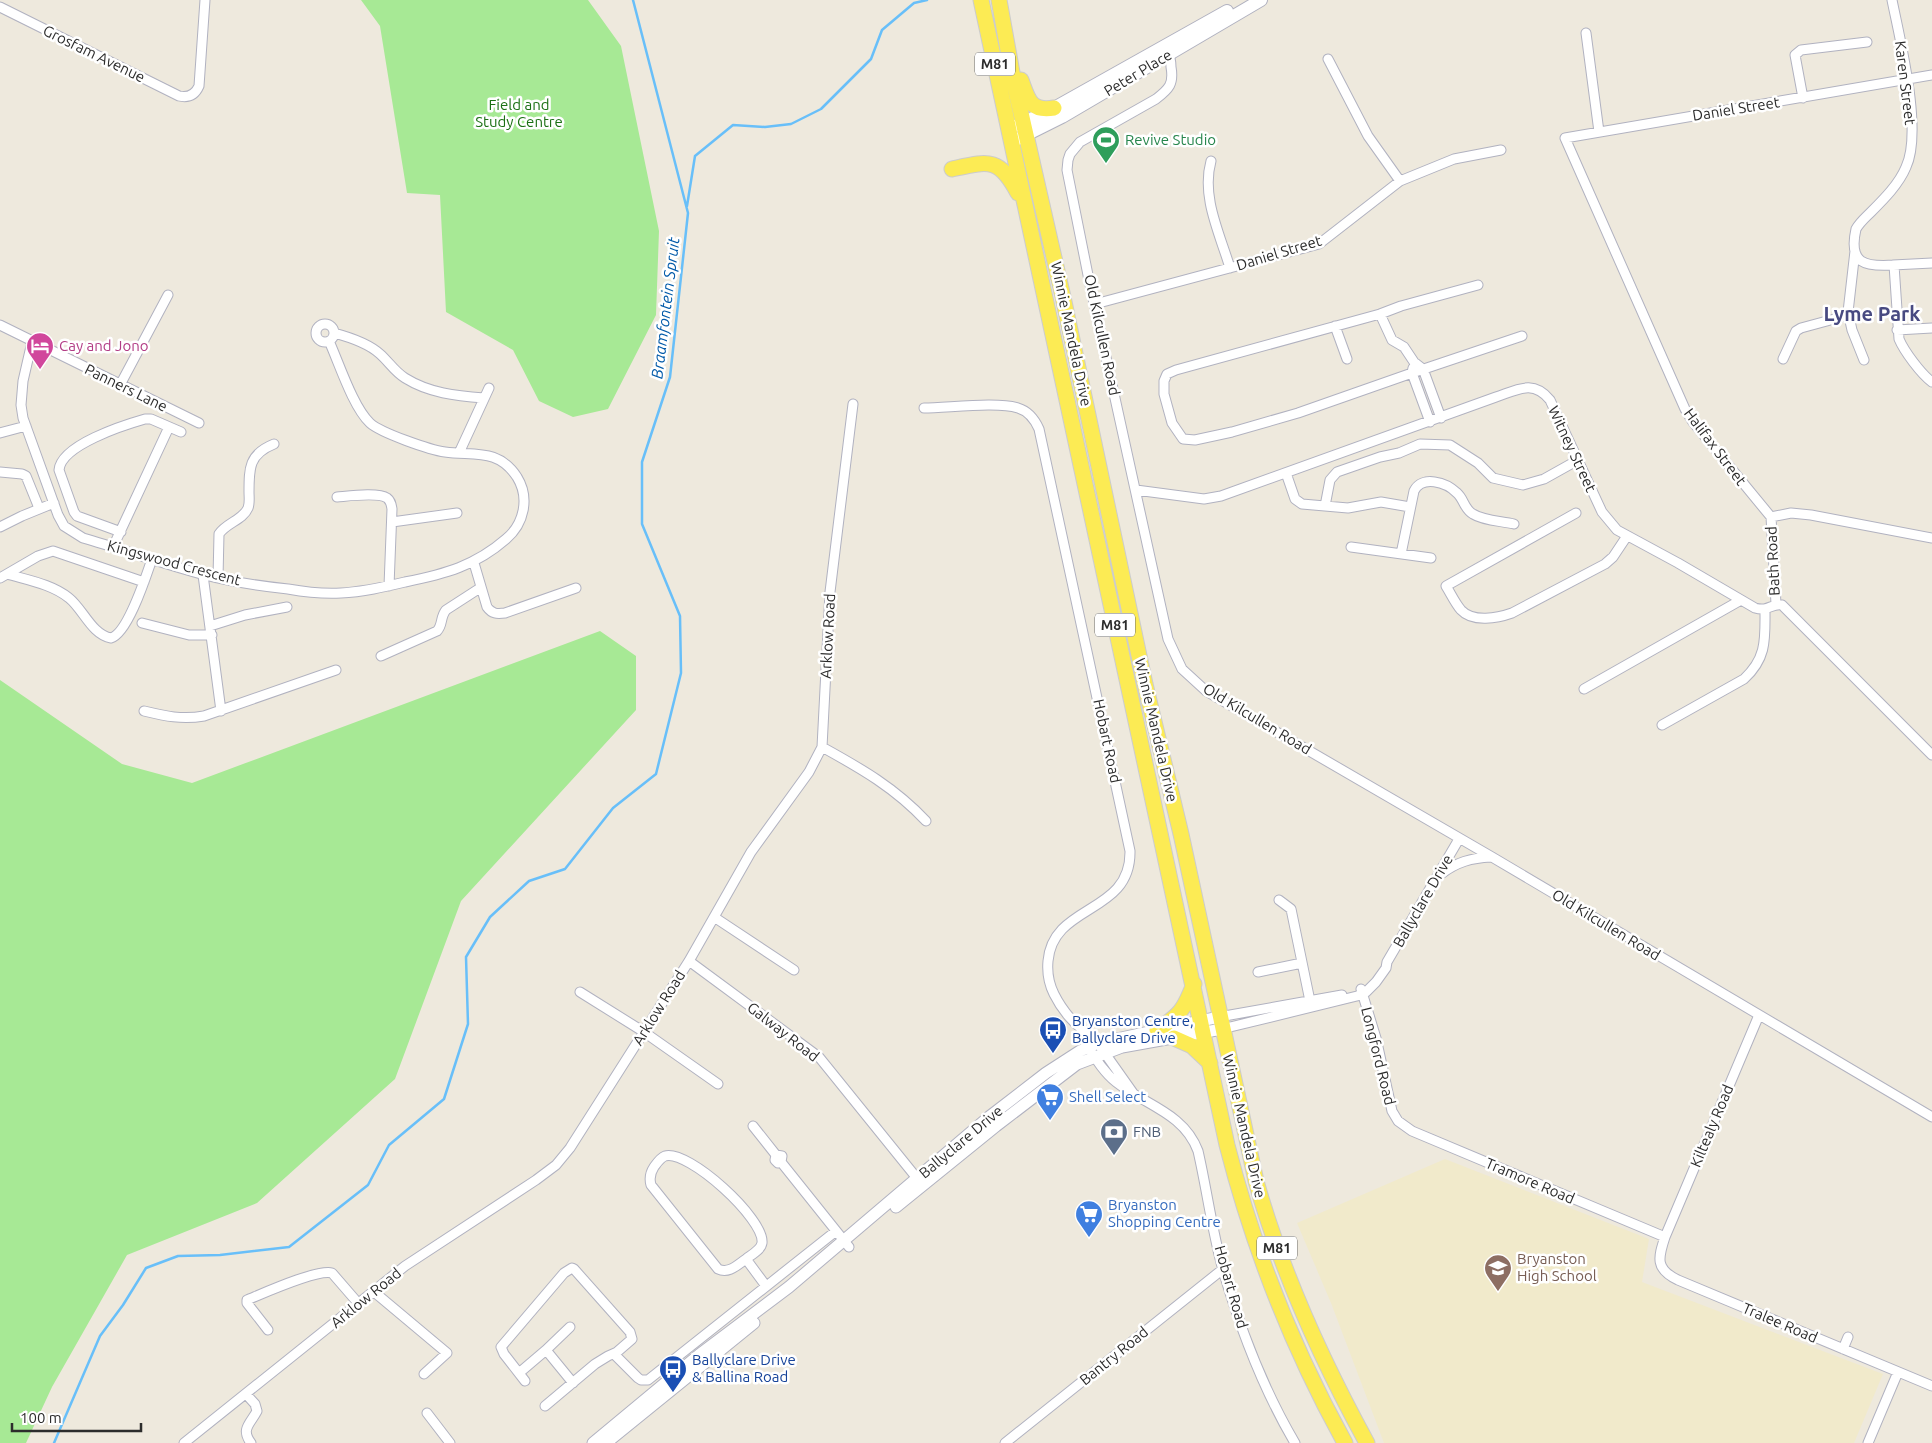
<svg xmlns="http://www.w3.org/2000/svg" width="1932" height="1443" font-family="Ubuntu,sans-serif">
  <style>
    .education { fill: #f1eacb }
    .green { fill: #a7e995 }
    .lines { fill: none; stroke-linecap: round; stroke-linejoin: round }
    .stream { stroke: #68bff9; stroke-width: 2.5 }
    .minor-casing { stroke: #b1b2c0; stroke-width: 11 }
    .tertiary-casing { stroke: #b1b2c0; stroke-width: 13 }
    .secondary-casing { stroke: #b1b2c0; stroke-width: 14 }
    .primary-casing { stroke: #ccc; stroke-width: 17 }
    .minor { stroke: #fff; stroke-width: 9 }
    .tertiary { stroke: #fff; stroke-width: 11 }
    .secondary { stroke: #fff; stroke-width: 12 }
    .primary { stroke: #fceb54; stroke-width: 15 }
    .labels { text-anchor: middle; stroke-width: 5; stroke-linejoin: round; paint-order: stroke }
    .shield { fill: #fff; stroke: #6b6b6b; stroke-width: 1 }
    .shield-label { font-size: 14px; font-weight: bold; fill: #2c2c2c }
    .street-label { font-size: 15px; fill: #2c2c2c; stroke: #fff }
    .park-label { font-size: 15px; fill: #1b7014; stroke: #fff }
    .leisure-label { font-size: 15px; fill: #27864d; stroke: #fff; text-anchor: start }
    .hotel-label { font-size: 15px; fill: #b23c85; stroke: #fff; text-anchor: start }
    .transit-label { font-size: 15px; fill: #164399; stroke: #fff; text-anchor: start }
    .shop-label { font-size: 15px; fill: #366cbe; stroke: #fff; text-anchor: start }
    .service-label { font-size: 15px; fill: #4e5e75; stroke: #fff; text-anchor: start }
    .education-label { font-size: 15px; fill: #785e54; stroke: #fff; text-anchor: start }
    .water-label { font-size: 16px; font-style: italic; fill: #025aa9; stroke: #fff }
    .district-label { font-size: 20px; font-weight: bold; fill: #484a81; stroke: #fff }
  </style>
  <rect width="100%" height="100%" fill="#eee9dd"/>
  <!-- education -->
  <path class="education" d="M1445,1159L1649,1239L1642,1282L1883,1374L1854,1443H1384L1331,1303L1297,1223Z"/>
  <!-- green -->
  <path class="green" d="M361,0H588L621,46L659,231L656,315L608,409L573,417L539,401L513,350L446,312L440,195L407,193L380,26Z
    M600,631L636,656V710L461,901L395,1079L257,1203L127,1255L52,1387L26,1443H0V680L122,764L192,783Z"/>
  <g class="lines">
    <!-- stream -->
    <path class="stream" d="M687,206L695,156L733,125L765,127L791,124L821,109L871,59L882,30L914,3L927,0
      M54,1443L100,1336L123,1305L146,1268L178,1256L220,1255L289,1247L368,1185L389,1145L444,1099L468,1024L466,957L490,917L529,881L565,869L613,808L656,774L681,673L680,616L642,524V462L670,377L688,213L633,0"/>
    <!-- minor casing -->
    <g class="minor-casing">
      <path id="minor" d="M1892,0C1900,40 1923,131 1906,167C1899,184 1884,199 1871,212C1865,218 1860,222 1856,229C1848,264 1865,267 1894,265L1899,339C1904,351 1921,374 1932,382
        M0,7L179,96C188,98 195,95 199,86L205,0
        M1586,33L1599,132
        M1167,51C1170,56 1171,61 1171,67C1174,84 1169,89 1156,99L1080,142L1070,154L1068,160L1067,170L1089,280L1168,639L1182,669L1206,691L1492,857L1932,1117
        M1328,59L1368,136L1400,181
        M1932,75L1565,138L1685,409L1693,422L1771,517L1791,513L1811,515L1932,538
        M1803,98L1795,55L1801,50L1867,42
        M1211,161C1201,197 1220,234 1230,268
        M1855,251L1848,312L1852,330L1864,360
        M1893,265L1932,263
        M1478,285L1401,306L1380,314L1176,370L1167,374L1164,381V394L1172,423L1183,439L1195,440L1232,432L1298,413L1412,373L1522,336
        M1095,304L1319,244L1400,181L1454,159L1501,150
        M1380,314L1392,340L1404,347L1414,362L1423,369L1441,418
        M316 333a9 9 0 1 1 18 0a9 9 0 1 1-18 0Z
        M0,325L199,423
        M1335,326L1347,359
        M1897,330L1932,328
        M334,333C349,337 368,343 380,354C389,362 395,372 405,378C429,393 456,396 484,398
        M32,342L23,381L21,405L23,418L58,515L64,526L83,538C124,550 164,564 205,575C232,582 260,586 288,589C305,592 323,594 341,593C363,592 384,587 405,582C445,574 475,566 506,539C524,524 530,498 517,477C498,448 474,456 445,452C430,450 381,433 370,423C353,407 339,363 329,341
        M1783,359L1796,331L1801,328L1849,315
        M1413,368L1412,373L1430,422
        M120,385L168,295
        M924,408C947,408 998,401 1018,408C1028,411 1035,420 1039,429L1130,851C1131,915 1053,903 1048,961C1047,972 1049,984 1054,994C1062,1010 1076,1028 1092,1035L1133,1093
        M0,433L26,426
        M459,453L489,388
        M0,472L22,474L26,476L39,508
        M1286,473L1295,499L1302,504L1348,508L1381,502L1410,507
        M1136,490L1204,499L1221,496L1496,397C1517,390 1533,379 1550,400L1602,512L1617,530L1678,563L1755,608C1769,612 1771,603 1782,605L1932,755
        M337,497C349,496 378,492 387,498C391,501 391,504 392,509L389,586
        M1325,506L1330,480L1337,472L1380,457L1399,453L1420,444L1450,445L1478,463L1493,478L1523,485L1544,479L1578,460
        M1576,513L1446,586C1451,594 1455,603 1461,610C1473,623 1498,618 1512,613L1605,564L1613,557L1627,536
        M1771,517L1776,604
        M392,522L457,513
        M0,527L22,516L54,503
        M121,532L77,516L74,512L59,470C61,445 124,425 145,419H151L181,432
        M113,547L169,427
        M1351,547L1431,558
        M1401,554L1414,491C1422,475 1446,482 1457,493C1464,499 1464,509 1473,514C1484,521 1502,521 1514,524
        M474,563L487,607C492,614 497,614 505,613L576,588
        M7,574C27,580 52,584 69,598C83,609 92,635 111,638C128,633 146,576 152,559
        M203,575L221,711
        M0,578L38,556L53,551L144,582
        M218,578L219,534C226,523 243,520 248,508C250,503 249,497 249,492C249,468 249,454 274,444
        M142,623L189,635H212
        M210,626L245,615L287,607
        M381,656L437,631C443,625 440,617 446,610L480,588
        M1584,689L1741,600
        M144,711C165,716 182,720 204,716L336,670
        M1662,725L1744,679C1767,658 1765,639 1765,610
        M822,747C862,769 895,788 926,821
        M1441,874C1457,862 1471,858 1491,857
        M1279,900L1291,909L1310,1001
        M714,917L794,970
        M689,961L819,1057L920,1182
        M1258,972L1302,963
        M1361,989L1376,1038L1392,1111L1398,1121L1412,1131L1665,1237
        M580,992L644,1032L718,1084
        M1759,1015L1665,1237C1658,1258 1655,1269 1678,1280L1932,1386
        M1219,1017L1342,995
        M1222,1029L1357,996L1366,992L1376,982L1386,968L1387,962L1459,839
        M1083,1031V1039C1093,1054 1102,1071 1116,1082C1145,1105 1184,1113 1198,1151C1207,1190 1212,1231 1223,1270C1241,1331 1263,1389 1295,1443
        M753,1126L776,1155L775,1160L778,1163L781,1162L782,1156L776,1155
        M781,1162L849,1247
        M746,1259C751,1255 761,1250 762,1243C765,1219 688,1149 665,1156C660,1158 657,1163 654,1167C650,1173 649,1178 651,1185L718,1269C729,1274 737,1265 746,1259L766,1286
        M373,1291L447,1353L424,1374
        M268,1330L247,1303V1300C264,1293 317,1269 332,1273L358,1303
        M1843,1349L1848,1337
        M546,1350L570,1327
        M614,1354L638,1378L641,1380H648L836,1231
        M519,1373L546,1350L573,1383
        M525,1381L504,1354L501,1347L564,1273L572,1268L574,1269L630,1332L632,1339L617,1352L608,1356L595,1364L545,1406
        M246,1394L255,1404L257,1411C251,1423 240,1429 251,1443
        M427,1413L450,1443
        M184,1443L405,1266L536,1180L556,1165L570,1148L689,961L751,852L809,772L822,747L830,592L853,404
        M1005,1443L1223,1269
        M1868,1443L1898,1372"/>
    </g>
    <!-- tertiary casing -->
    <g class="tertiary-casing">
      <path id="tertiary" d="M896,1207L996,1126L1077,1064L1122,1047L1222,1029
        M593,1443L699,1355L789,1287L989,1117L1046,1073L1080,1051L1098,1043L1219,1017
        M606,1443L754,1323"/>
    </g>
    <!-- secondary casing -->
    <g class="secondary-casing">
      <path id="secondary" d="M1010,128L1023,123L1054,108L1227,11
        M1018,139L1062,117L1261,0"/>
    </g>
    <!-- primary casing -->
    <g class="primary-casing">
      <path id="primary" d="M981,0L1227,1145C1253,1247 1294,1351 1345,1443
        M999,0L1013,78L1063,297L1145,684L1181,834L1256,1181C1282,1273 1321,1359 1367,1443
        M1021,80C1028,99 1030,112 1054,108
        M952,169C989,161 999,157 1018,193
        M1157,1030C1180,1015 1184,1010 1194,984
        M1174,1038L1192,1046L1210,1063"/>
    </g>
    <!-- minor -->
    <use href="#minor" class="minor"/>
    <!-- tertiary -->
    <use href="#tertiary" class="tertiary"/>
    <!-- secondary -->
    <use href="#secondary" class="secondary"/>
    <!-- primary -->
    <use href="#primary" class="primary"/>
  </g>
  <!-- icons -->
  <defs>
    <g id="stadium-pin" transform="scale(1.4375)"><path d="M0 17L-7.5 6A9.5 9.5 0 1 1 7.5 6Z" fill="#2e9e5b" stroke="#fff"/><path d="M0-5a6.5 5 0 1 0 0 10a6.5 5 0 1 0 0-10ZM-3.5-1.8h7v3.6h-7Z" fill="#fff"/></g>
    <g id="hotel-pin" transform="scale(1.4375)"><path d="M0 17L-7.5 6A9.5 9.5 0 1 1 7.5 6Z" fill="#d1479c" stroke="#fff"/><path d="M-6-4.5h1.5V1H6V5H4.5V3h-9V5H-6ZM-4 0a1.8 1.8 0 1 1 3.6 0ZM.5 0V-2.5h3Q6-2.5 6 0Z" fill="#fff"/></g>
    <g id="bus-pin" transform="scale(1.4375)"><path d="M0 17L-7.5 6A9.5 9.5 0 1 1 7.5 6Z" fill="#1a4fb4" stroke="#fff"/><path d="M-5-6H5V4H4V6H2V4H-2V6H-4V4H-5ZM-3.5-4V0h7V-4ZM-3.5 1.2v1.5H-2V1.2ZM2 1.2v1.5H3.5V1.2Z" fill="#fff"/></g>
    <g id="supermarket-pin" transform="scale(1.4375)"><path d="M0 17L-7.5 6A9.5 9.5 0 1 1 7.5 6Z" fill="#3f7fe0" stroke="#fff"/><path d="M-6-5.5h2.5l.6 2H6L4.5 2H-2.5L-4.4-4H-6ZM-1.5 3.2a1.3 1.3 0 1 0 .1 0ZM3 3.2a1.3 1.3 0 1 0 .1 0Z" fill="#fff"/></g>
    <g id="bank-pin" transform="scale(1.4375)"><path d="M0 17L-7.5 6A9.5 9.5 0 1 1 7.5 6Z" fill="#5c6f8a" stroke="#fff"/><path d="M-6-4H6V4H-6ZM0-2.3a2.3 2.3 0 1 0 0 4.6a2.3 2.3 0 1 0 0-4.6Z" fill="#fff"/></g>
    <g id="school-pin" transform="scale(1.4375)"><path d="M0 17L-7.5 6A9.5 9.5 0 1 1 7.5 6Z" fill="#8d6e63" stroke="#fff"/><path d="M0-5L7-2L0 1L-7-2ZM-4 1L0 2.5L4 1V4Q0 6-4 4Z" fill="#fff"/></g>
  </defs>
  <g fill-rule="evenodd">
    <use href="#stadium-pin" x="1106" y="140"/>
    <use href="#hotel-pin" x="40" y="346"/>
    <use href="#bus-pin" x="1053" y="1030"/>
    <use href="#supermarket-pin" x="1050" y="1097"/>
    <use href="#bank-pin" x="1114" y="1132"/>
    <use href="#supermarket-pin" x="1089" y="1214"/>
    <use href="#school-pin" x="1498" y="1268"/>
    <use href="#bus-pin" x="673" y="1369"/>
  </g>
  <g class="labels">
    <!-- shield labels -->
    <g class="shield">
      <rect x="975" y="52.5" width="40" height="23" rx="4"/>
      <rect x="1095" y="613.5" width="40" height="23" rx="4"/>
      <rect x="1257" y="1236.5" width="40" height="23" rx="4"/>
    </g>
    <g class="shield-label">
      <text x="995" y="69">M81</text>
      <text x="1115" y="630">M81</text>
      <text x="1277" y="1253">M81</text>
    </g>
    <!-- street labels -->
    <g class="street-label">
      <text transform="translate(94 54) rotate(26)" y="5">Grosfam Avenue</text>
      <text transform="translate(1138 73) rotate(-31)" y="5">Peter Place</text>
      <text transform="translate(1905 83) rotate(83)" y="5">Karen Street</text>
      <text transform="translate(1736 109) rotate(-9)" y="5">Daniel Street</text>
      <text transform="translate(1279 253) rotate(-17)" y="5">Daniel Street</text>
      <text transform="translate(1071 334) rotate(78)" y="5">Winnie Mandela Drive</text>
      <text transform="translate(1102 335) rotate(78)" y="5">Old Kilcullen Road</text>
      <text transform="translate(126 388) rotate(26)" y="5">Panners Lane</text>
      <text transform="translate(1715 447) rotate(53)" y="5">Halifax Street</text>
      <text transform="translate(1572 449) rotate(65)" y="5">Witney Street</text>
      <text transform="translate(1773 561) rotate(-93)" y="5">Bath Road</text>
      <text transform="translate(174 563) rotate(15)" y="5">Kingswood Crescent</text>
      <text transform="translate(828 636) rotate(-87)" y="5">Arklow Road</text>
      <text transform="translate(1257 719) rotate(31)" y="5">Old Kilcullen Road</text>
      <text transform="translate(1156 730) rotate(77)" y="5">Winnie Mandela Drive</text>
      <text transform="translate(1107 741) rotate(78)" y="5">Hobart Road</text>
      <text transform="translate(1423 901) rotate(-60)" y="5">Ballyclare Drive</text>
      <text transform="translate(1606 925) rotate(31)" y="5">Old Kilcullen Road</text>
      <text transform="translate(659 1008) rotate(-58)" y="5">Arklow Road</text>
      <text transform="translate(783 1032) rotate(38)" y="5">Galway Road</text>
      <text transform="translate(1378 1056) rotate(76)" y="5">Longford Road</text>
      <text transform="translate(1244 1126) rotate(77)" y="5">Winnie Mandela Drive</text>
      <text transform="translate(1712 1126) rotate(-67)" y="5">Kiltealy Road</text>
      <text transform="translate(961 1142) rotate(-40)" y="5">Ballyclare Drive</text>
      <text transform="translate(1530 1181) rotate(23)" y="5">Tramore Road</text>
      <text transform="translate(1231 1287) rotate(74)" y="5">Hobart Road</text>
      <text transform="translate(366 1298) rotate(-39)" y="5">Arklow Road</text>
      <text transform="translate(1780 1323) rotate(23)" y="5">Tralee Road</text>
      <text transform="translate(1114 1356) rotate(-39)" y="5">Bantry Road</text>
    </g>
    <!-- park labels -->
    <g class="park-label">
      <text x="519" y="110">Field and<tspan x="519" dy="17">Study Centre</tspan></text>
    </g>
    <!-- leisure labels -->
    <g class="leisure-label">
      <text x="1125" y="145">Revive Studio</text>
    </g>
    <!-- hotel labels -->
    <g class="hotel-label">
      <text x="59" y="351">Cay and Jono</text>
    </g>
    <!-- transit labels -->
    <g class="transit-label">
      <text x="1072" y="1026">Bryanston Centre,<tspan x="1072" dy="17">Ballyclare Drive</tspan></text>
      <text x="692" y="1365">Ballyclare Drive<tspan x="692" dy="17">&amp; Ballina Road</tspan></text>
    </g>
    <!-- shop labels -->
    <g class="shop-label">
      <text x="1069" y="1102">Shell Select</text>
      <text x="1108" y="1210">Bryanston<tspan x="1108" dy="17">Shopping Centre</tspan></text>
    </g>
    <!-- service labels -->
    <g class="service-label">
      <text x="1133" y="1137">FNB</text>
    </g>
    <!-- education labels -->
    <g class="education-label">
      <text x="1517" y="1264">Bryanston<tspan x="1517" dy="17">High School</tspan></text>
    </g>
    <!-- water labels -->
    <g class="water-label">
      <text transform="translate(665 308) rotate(-83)" y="6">Braamfontein Spruit</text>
    </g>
    <!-- district labels -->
    <g class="district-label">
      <text x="1872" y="321">Lyme Park</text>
    </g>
  </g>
  <!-- scale -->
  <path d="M12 1423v8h129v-8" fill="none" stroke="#2c2c2c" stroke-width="2.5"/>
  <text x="20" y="1423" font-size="15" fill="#2c2c2c" stroke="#ffffff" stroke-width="4" paint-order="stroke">100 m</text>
</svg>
